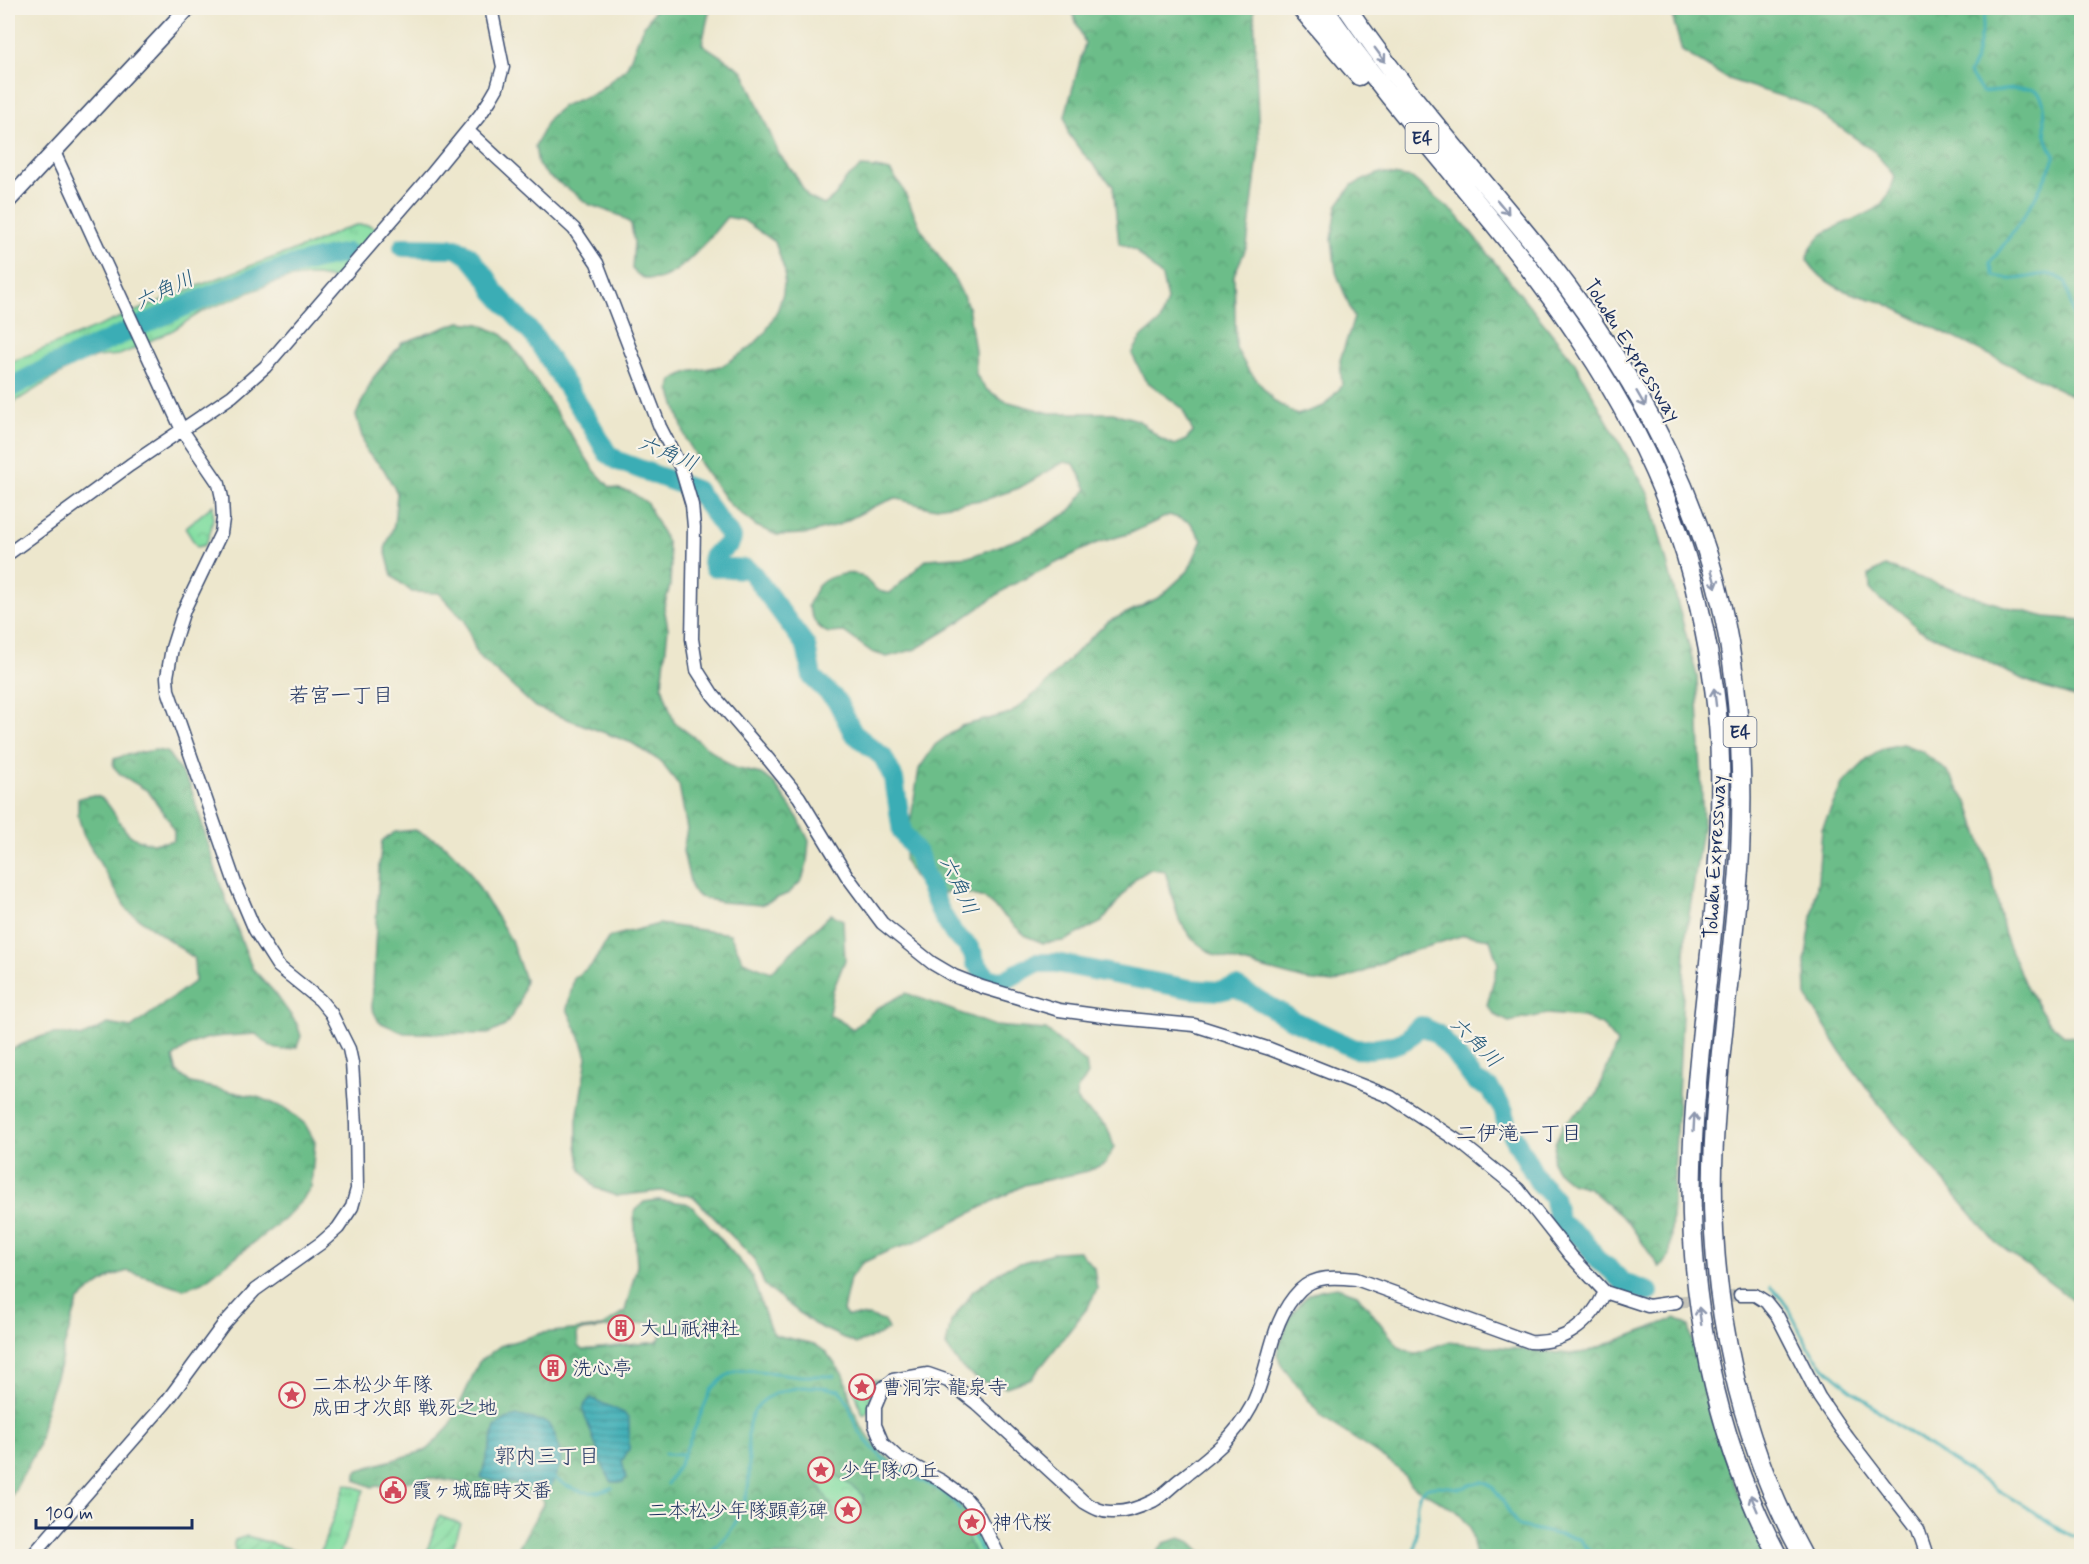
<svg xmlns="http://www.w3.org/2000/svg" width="2089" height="1564" font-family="Mynerve,'Klee One',sans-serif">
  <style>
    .grass { fill: url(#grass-tufts); stroke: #508680; stroke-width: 1.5 }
    .forest { fill: url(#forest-crowns); stroke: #447674; stroke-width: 1.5; fill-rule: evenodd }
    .park { fill: url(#park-crowns); stroke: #508680; stroke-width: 1.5 }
    .garden { fill: url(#garden-furrows); stroke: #508680; stroke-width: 1.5 }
    .water { fill: url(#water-rules); stroke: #2b6e8a; stroke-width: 1.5 }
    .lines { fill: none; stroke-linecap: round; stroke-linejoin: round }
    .stream { stroke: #3badb5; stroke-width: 3 }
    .river { stroke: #3badb5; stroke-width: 20 }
    .minor-tunnel { stroke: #c3c2b7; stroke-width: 12; stroke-dasharray: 12 6; stroke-linecap: butt }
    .minor-casing { stroke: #3a4b6f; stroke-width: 15 }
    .major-casing { stroke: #3a4b6f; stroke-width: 18 }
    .highway-casing { stroke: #3a4b6f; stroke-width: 21 }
    .minor { stroke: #fff; stroke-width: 12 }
    .major { stroke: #fff; stroke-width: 15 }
    .highway { stroke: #fff; stroke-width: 18 }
    .oneway { stroke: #8d97ae }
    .labels { text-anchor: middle; stroke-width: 4.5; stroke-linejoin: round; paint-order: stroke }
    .shield { fill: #f7f3e8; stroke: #5d6a87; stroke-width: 1.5 }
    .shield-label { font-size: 18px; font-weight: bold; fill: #1b2f5e }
    .street-label { font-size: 20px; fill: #1b2f5e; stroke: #f7f3e8 }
    .poi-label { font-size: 20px; fill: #1b2f5e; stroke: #f7f3e8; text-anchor: start }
    .water-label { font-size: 21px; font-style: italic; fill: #265b7c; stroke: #f7f3e8 }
    .neighbourhood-label { font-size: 21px; fill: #1b2f5e; stroke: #f7f3e8 }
  </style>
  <defs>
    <pattern id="grass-tufts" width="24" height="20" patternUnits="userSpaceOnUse" patternTransform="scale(1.5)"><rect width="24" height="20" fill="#85dea3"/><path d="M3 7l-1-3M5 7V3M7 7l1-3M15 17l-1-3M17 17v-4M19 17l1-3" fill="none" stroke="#72bf8f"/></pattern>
    <pattern id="forest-crowns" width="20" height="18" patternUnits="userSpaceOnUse" patternTransform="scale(1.5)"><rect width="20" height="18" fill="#6cbd89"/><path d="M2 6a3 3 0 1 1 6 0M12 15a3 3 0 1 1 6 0" fill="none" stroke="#589a73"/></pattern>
    <pattern id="park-crowns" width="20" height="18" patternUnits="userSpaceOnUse" patternTransform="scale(1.5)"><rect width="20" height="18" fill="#85dea3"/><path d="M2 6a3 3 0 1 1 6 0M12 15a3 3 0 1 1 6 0" fill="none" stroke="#72bf8f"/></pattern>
    <pattern id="garden-furrows" width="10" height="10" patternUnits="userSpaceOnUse" patternTransform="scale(1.5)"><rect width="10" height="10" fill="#85dea3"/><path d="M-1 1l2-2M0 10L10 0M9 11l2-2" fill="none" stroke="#72bf8f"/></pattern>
    <pattern id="water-rules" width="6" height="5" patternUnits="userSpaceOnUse" patternTransform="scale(1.5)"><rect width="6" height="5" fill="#3badb5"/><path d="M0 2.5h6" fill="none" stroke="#318d96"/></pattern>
  </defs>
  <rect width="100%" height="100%" fill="#f7f3e8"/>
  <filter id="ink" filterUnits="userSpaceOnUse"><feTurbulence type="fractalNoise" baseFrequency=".0167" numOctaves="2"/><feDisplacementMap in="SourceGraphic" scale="12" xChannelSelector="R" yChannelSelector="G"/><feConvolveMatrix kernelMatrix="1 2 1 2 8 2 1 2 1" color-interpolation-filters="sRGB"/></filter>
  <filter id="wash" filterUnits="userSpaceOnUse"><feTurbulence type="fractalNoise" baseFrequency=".008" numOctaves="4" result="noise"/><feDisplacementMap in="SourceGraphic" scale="24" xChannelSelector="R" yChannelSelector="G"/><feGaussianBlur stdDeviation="1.35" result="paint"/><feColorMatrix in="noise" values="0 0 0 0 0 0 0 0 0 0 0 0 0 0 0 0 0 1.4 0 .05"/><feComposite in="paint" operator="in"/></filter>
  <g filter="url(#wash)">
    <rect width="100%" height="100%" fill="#ede7cd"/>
    <!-- grass -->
    <path class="grass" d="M357,225H369L382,231L340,280L317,276H308L285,279L265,286L203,311L173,330L129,351L119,355L97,357L78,363L8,406V363C107,324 205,280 307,246C324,240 338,229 357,225Z
      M346,1484L364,1490L339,1556H319Z"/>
    <!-- forest -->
    <path class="forest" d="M656,8H710L702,44L743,71L779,154L794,173L808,197L824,205L835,196L846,179L861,167L876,168L890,171L902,187L921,229L955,280L968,306L975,351L976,375L987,390L1005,401L1050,413H1113L1138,420L1161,439L1174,445L1186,440L1193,432L1182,408L1145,380L1132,354L1141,338L1160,322L1167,300L1162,277L1135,250L1119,243L1113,186L1081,151L1068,133L1065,116L1085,43L1070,8H1254L1259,148L1247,246L1234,275L1236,348L1247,368L1275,402L1297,415L1324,406L1342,386L1340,360L1354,318L1336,272L1332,240L1337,206L1352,185L1380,173L1412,178L1457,215L1573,360L1649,495L1697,676L1703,823L1686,935L1670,1255L1660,1268L1628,1222L1589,1188L1571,1183L1559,1173L1552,1162L1555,1143L1563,1125L1596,1096L1617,1043L1602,1025L1583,1017L1547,1014L1509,1022L1495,1015L1487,1005L1498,964L1490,939L1464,935L1393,957L1366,971L1333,983L1305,980L1214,955L1192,939L1179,920L1165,871L1151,869L1136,878L1102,922L1064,941L1043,943L1026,936L984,898L957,891L932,895L915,879L904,860L919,769L935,745L961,726L1011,713L1042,688L1079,649L1108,622L1160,597L1188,571L1202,540L1190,522L1169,515L1131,533L1094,544L1010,586L950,628L916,649L887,657L872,652L844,632L828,633L821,629L815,622L808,606C811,600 814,591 819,585C827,576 853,569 863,577C874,586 873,592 890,593L927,559L972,556L1032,534L1069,512L1087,489L1074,464L1064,462L1019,488L987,499L930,508L895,498L873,507L838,525L807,534L777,535L756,526L729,504L701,465L686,439L670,389L672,380L688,372L722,366L750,348L765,333L778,309L783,293L785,272L775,242L743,220L727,217C708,238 663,305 632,269L634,242L631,224L621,216L588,204L569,189L549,177L538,165L535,146L549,118L563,106L597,92L627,67L642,29Z
      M1670,8H2081V400L1882,302C1850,293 1826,289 1807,260C1812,225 1856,224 1880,206C1887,201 1892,186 1895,177L1875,152L1808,105L1728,79L1682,51Z
      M460,322L480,324L503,335L521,358L594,470L610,487L631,492L647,503L667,542L671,563L670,586L664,607L668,628L662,686L674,722L734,768L761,774L773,782L798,818L809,841L807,863L802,880L789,893L761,905L721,902L699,897L692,890L683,851L687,829L679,785L660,761L632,743L535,707L477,654L465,621L439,593L412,592L392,576L385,549L394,525L397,493L383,468L366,451L356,415L373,378L402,343Z
      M1885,566L2000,605L2046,617L2081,620V699L2041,687L2005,671L1967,651L1918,629L1902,612L1880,600L1870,589L1869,575Z
      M1902,744L1921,751L1947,771L1969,805L1991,872L2006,940L2026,987L2047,1020L2064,1035L2081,1039V1306L1995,1242L1885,1112L1844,1057L1806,996L1805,961L1818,879L1822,829L1842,784L1869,758L1884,748Z
      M155,750L167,752L190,785L221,886L252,968L275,993L297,1024L301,1036L297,1047C276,1054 271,1047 256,1034C223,1037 198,1032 173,1058L177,1072L191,1083L261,1098L286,1109L305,1124L315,1142L311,1187L304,1198L283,1220L204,1281L184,1289L128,1271L112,1276L92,1289L78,1302L64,1347L60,1365L48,1400L38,1447L8,1503V1046L12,1049C39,1037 50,1029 81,1037L108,1024L131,1028L195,981L194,958L127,910L84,836L78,816V799C109,784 112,819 129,834C140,844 161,845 174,840V832L169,820L148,791L121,775L113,766L114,759L126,755Z
      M415,830L442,843L464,863L511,940L525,980L519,1005L505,1026L488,1034L404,1033L379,1022L372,1008L379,866L382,841L395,832Z
      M831,914L843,920L845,960L833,990L829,1014L853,1029L877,1008L906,993L995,1026L1046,1030L1086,1063L1088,1075C1085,1080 1079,1086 1077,1091C1072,1106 1100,1117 1107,1128C1110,1133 1112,1141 1114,1147L1106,1163L1088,1171L1024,1185L916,1242L888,1251L862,1263L850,1278L843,1311L847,1316H868L884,1321L888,1329L880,1335L856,1344L814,1324L770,1290L764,1284L754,1259L695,1198L687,1195L660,1191L616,1196L596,1188L581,1170L577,1145V1120L587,1057L583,1044L567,1009L574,978L592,965L609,937L659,924L730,934L743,961L771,972Z
      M658,1200L686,1203L694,1208L745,1267L752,1277L770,1329L775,1335L814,1344L826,1352L845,1377L851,1402L860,1425L881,1452L896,1464L941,1488L956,1499L968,1513C964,1530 969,1542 976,1556H514L543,1504L542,1498L539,1495L430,1478L372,1487L356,1480V1473L359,1470L427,1450L450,1426L479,1362L500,1346L542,1333L602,1327L625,1311L637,1266L634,1212L644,1202ZM655,1322L660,1327L661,1336L657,1342L582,1350L578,1346L577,1334L580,1331ZM824,1468H827L863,1495V1503L845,1516L814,1474Z
      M1079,1251L1094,1268L1097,1289L1088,1307L1032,1378L1006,1387L980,1381L960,1366L946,1346L951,1322L973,1291L1007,1267L1056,1252Z
      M1337,1287L1357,1294L1399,1347L1415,1354L1447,1342L1570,1354L1587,1352L1676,1318L1689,1326L1705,1398L1737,1491L1766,1556H1476L1470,1527L1458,1512L1410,1484L1399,1469L1321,1416L1282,1366L1277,1355C1284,1332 1292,1300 1317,1291C1323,1289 1331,1288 1337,1287Z
      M1180,1538L1191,1542L1206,1556H1158L1157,1552L1164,1543Z"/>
    <!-- park -->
    <path class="park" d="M213,505C214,520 212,532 205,545L197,547L185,528Z
      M857,1380H877L881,1382L870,1398L868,1412L863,1415L853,1387Z
      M824,1468H827L863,1495V1503L846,1516H837L814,1476Z
      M970,1515L992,1556H976C970,1544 962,1528 970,1515Z"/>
    <!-- garden -->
    <path class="garden" d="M439,1516L461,1524L450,1556H425Z
      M247,1536L304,1553L302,1556H258L235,1551L234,1544L235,1540Z"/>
    <!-- water -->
    <path class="water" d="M591,1398L624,1413L629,1420V1449L622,1461L626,1478L623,1482H612L605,1471L583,1410L585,1404Z
      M518,1416L547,1422L555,1435L562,1461L551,1486L547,1489L481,1478L495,1427L506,1419Z"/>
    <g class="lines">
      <!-- stream -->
      <path class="stream" d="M1986,8L1975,62L1969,73L1982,92C1997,91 2014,88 2029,89C2048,91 2044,116 2045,129C2046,139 2049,147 2055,155C2040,196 2016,229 1990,263L1994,276C2000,277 2008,280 2014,279C2036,278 2046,267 2066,282L2078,341L2082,342
        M1770,1287C1794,1306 1798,1337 1817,1359C1829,1373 1845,1384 1859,1395C1911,1438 1969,1472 2026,1507C2044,1518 2061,1534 2082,1539
        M665,1454L683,1455
        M554,1478C573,1491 589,1497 612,1488
        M667,1484L680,1463L712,1388L726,1376L737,1371L749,1370L801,1376H834
        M967,1524L984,1556
        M704,1556C728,1542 742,1516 748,1488C752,1468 745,1445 749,1424C757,1386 809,1383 839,1390C849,1400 850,1410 855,1423C860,1436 876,1452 887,1462C909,1479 946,1485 960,1510
        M1413,1556C1417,1544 1417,1529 1417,1515C1417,1511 1416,1506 1417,1502C1422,1478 1446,1488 1460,1488C1471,1488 1479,1476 1490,1485C1503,1495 1507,1514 1519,1526L1579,1539L1594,1556"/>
      <!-- river -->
      <path class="river" d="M403,247L456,248L469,256L487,278L494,291L535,337L590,423L607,453L618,461L696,490L732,538L730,543L713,556L712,563L714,567L746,569L752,573L806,646L812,677L837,701L853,733L883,757L894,779L902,832L919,856L922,869L941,913L954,934L968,946L974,956L975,962L987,977L997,981L1005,980L1036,963H1056L1190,989L1219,991L1236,987L1293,1020L1355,1049C1368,1050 1396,1047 1407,1039C1412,1035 1415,1029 1421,1026L1436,1033L1451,1049L1475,1081L1490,1089L1504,1111L1506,1123L1538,1181L1553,1197L1559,1222L1585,1241L1597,1260L1610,1269L1623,1283L1649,1292
        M8,389C51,365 95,346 140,326C207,296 275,265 348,253"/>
    </g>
  </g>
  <g filter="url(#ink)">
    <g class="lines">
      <!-- minor-tunnel -->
      <path class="minor-tunnel" d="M1676,1302L1740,1295"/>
      <!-- minor casing -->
      <g class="minor-casing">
        <path id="minor" d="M468,131L574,229L597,263L660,427L681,468L692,505L694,527L692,639L697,670L713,695L769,760L799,797L847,876L882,923L932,963L954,976L982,987L1059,1010L1118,1018L1194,1025L1270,1049L1391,1097L1461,1143L1518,1189L1571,1256L1605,1292L1648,1306L1676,1302
          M8,554L130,465L232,396L265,367L431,175L480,115L490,100L497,88L503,67L491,8
          M1740,1295H1755L1766,1302L1778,1317L1819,1397L1841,1429L1918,1529L1927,1556
          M32,1556L167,1401L223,1325L255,1290L321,1243L338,1228L352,1207L357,1189L356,1124L352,1063L349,1049L331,1013L320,1000L278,966L255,930L235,883L168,690L167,677L172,648L184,610L221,533L223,519L222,498L219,484L182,430L54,152
          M999,1556L977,1512L965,1498L942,1481L897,1457L883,1444L875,1425V1407L883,1388L893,1380L928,1374L948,1381L976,1403L1084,1502C1094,1508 1103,1513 1114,1512C1127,1512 1141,1507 1153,1501C1162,1496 1170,1488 1178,1481C1206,1459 1234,1439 1251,1407C1271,1369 1268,1322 1300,1290C1315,1275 1336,1277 1356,1279L1530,1342C1564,1344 1591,1323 1605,1292"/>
      </g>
      <!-- major casing -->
      <g class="major-casing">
        <path id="major" d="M8,201L188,8"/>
      </g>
      <!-- highway casing -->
      <g class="highway-casing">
        <path id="highway" d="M1301,8L1359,76
          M1324,8C1403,124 1504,224 1582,342C1636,423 1680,515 1700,611C1711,660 1719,710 1720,761C1724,896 1696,1030 1692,1165C1688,1297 1715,1440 1778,1556
          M1347,8C1405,94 1476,171 1541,252C1623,356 1691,473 1721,603C1740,685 1744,770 1740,854C1734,958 1716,1062 1713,1166C1710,1301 1738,1437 1803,1556"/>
      </g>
      <!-- minor -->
      <use href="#minor" class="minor"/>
      <!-- major -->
      <use href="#major" class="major"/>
      <!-- highway -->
      <use href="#highway" class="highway"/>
    </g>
    <!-- one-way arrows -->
    <defs><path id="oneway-shaft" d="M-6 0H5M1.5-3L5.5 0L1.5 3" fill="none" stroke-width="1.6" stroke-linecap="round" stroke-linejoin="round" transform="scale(1.5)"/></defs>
    <g class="oneway">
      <use href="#oneway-shaft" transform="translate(1380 55) rotate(54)"/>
      <use href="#oneway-shaft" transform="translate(1503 207) rotate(50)"/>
      <use href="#oneway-shaft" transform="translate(1641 399) rotate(60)"/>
      <use href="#oneway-shaft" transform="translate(1714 579) rotate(74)"/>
      <use href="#oneway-shaft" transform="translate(1715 697) rotate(-97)"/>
      <use href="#oneway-shaft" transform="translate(1694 1122) rotate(-87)"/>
      <use href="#oneway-shaft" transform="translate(1700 1316) rotate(-98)"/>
      <use href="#oneway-shaft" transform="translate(1754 1503) rotate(-113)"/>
    </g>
  </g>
  <!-- icons -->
  <defs>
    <g id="building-ring" transform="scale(1.35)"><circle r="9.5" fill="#f7f3e8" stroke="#d1495b" stroke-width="1.5"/><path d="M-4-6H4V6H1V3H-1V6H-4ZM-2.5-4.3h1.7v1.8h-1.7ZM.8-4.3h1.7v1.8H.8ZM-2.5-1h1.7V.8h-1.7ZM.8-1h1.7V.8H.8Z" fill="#d1495b"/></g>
    <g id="sight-ring" transform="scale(1.35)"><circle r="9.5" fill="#f7f3e8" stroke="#d1495b" stroke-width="1.5"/><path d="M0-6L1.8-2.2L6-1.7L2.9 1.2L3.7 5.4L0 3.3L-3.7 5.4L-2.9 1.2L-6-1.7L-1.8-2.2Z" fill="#d1495b"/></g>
    <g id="civic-ring" transform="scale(1.35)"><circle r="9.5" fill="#f7f3e8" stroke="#d1495b" stroke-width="1.5"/><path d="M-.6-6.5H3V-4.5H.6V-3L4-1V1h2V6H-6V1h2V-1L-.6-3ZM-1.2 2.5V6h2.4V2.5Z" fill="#d1495b"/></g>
  </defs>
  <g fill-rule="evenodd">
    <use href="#building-ring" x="621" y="1328"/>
    <use href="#building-ring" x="553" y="1368"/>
    <use href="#sight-ring" x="862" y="1387"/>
    <use href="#sight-ring" x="292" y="1395"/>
    <use href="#sight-ring" x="821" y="1470"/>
    <use href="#civic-ring" x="393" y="1490"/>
    <use href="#sight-ring" x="848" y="1510"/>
    <use href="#sight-ring" x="972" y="1522"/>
  </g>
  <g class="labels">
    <!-- shield labels -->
    <g class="shield">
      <rect x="1405.5" y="123" width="33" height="30" rx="4.5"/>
      <rect x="1723.5" y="717" width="33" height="30" rx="4.5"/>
    </g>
    <g class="shield-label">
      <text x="1422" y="144">E4</text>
      <text x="1740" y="738">E4</text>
    </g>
    <!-- street labels -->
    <g class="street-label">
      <text transform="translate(1633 350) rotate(58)" y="7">Tohoku Expressway</text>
      <text transform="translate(1714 857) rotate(-87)" y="7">Tohoku Expressway</text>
    </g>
    <!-- poi labels -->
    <g class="poi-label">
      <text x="640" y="1335">大山祇神社</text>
      <text x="572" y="1375">洗心亭</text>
      <text x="312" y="1391">二本松少年隊<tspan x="312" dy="23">成田才次郎 戦死之地</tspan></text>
      <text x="882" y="1394">曹洞宗 龍泉寺</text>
      <text x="840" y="1477">少年隊の丘</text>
      <text x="412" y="1497">霞ヶ城臨時交番</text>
      <text x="828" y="1517" text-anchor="end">二本松少年隊顕彰碑</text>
      <text x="992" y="1529">神代桜</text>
    </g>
    <!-- water labels -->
    <g class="water-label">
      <text transform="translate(164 290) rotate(-25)" y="7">六角川</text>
      <text transform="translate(668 453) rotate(23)" y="7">六角川</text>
      <text transform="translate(959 885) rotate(65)" y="7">六角川</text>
      <text transform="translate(1476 1042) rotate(45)" y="7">六角川</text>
    </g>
    <!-- neighbourhood labels -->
    <g class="neighbourhood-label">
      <text x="341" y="702">若宮一丁目</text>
      <text x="1519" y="1140">二伊滝一丁目</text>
      <text x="547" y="1463">郭内三丁目</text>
    </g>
  </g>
  <!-- margin -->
  <rect width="2089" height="1564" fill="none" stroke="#f7f3e8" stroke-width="30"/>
  <!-- scale -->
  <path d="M36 1519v9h156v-9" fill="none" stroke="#1b2f5e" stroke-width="3"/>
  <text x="45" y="1519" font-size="18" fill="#1b2f5e" stroke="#f7f3e8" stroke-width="4.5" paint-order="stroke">100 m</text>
</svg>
